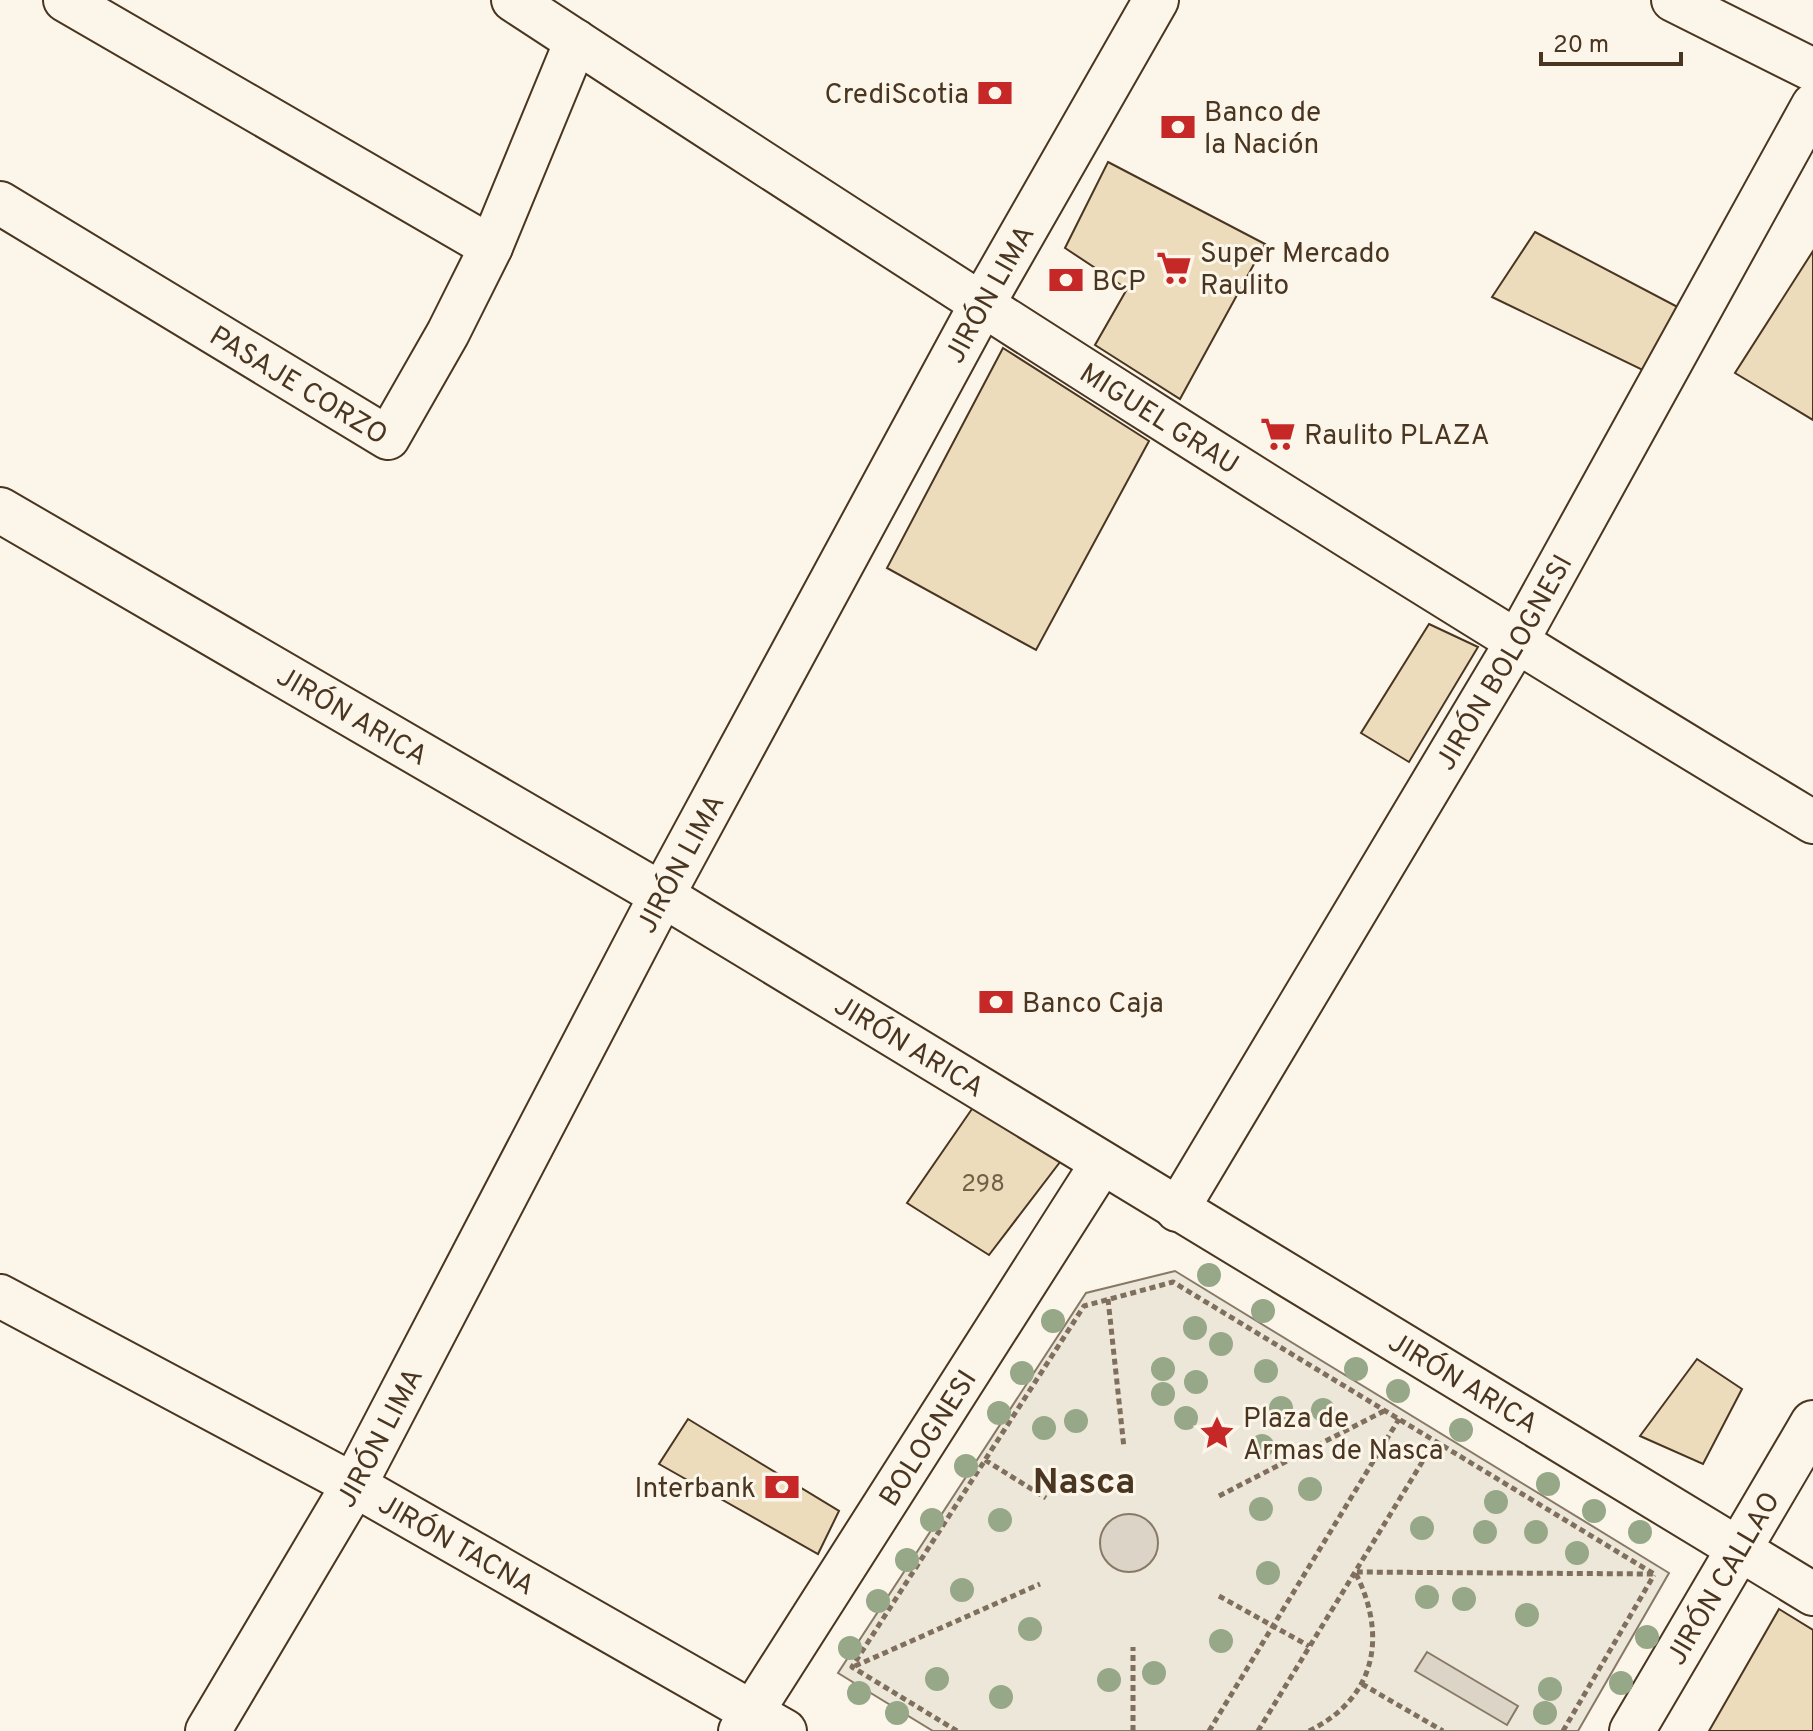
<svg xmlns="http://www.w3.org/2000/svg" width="1813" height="1731" font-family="Overpass,sans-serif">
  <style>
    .parking { fill: #ede7d9; stroke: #887966; stroke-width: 2 }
    .water { fill: #dcd4c6; stroke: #887966; stroke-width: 2 }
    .building { fill: #ecdcbc; stroke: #4a3520; stroke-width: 2 }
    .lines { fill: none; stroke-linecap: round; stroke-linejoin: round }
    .minor-casing { stroke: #4a3520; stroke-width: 46 }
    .tertiary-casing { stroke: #4a3520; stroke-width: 48 }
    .path { stroke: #7f6f5c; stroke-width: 5; stroke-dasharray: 6 4; stroke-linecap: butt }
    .minor { stroke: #fbf6e9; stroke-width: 42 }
    .tertiary { stroke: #fbf6e9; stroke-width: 44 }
    .tree { fill: #96a887 }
    .labels { text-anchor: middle; stroke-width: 6; stroke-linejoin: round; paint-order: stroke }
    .number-label { font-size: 24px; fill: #725f47 }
    .poi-label { font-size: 28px; fill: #4a3520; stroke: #fbf6e9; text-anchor: start }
    .street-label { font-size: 28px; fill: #4a3520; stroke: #fbf6e9 }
    .district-label { font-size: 36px; font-weight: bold; fill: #4a3520; stroke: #fbf6e9 }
  </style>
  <rect width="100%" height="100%" fill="#fbf6e9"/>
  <!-- parking -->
  <path class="parking" d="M1175,1271L1669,1573L1578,1731H933L838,1673L1086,1293Z"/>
  <!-- water -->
  <path class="water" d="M1100 1543a29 29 0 1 1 58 0a29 29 0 1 1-58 0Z
    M1427,1652L1518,1706L1507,1725L1415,1671Z"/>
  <!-- building -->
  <path class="building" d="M1108,162L1265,244L1180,399L1095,345L1127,289L1065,248Z
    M1535,232L1689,313L1655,376L1492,297Z
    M1813,251V420L1735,373Z
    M1003,348L1149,441L1036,650L887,568Z
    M1429,624L1478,647L1409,762L1361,733Z
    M974,1106L1060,1162L989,1255L907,1203Z
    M1697,1359L1742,1389L1703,1464L1640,1436Z
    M688,1419L839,1511L818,1554L659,1464Z
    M1779,1609L1813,1630V1731H1709Z"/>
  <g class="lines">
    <!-- minor casing -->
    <g class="minor-casing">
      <g id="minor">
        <path d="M65,0L491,247"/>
        <path id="s1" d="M513,0C942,281 1374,558 1813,822"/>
        <path d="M1673,0L1813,70"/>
        <path id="s2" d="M0,203L388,438L448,333L491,247L576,41"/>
        <path id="s3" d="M662,895L1813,1594"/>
        <path id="s4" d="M1177,1210L1516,643L1813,105"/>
        <path id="s5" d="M0,1296L354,1485L785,1731"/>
        <path id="s6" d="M740,1731L1102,1163"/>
      </g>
    </g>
    <!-- tertiary casing -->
    <g class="tertiary-casing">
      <g id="tertiary">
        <path id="s7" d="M0,510L662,895"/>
        <path id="s8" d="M208,1731L354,1485L662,895L981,306L1156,0"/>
        <path id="s9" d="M1632,1731L1813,1423"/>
      </g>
    </g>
    <!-- path -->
    <path class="path" d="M1108,1299L1124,1448
      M985,1460L1046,1498
      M1219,1496L1384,1411
      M1219,1596L1309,1646
      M855,1666L1040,1584
      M1362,1684L1443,1731
      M957,1731L852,1667L1084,1306L1173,1282L1654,1574
      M1133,1731V1647
      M1209,1731L1399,1419
      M1258,1731L1435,1441
      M1309,1731C1376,1698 1388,1636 1355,1572L1653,1574
      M1563,1731L1654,1575"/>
    <!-- minor -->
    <use href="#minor" class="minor"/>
    <!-- tertiary -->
    <use href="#tertiary" class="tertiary"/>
  </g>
  <!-- trees -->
  <g class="tree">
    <circle cx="1209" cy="1275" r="12"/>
    <circle cx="1263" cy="1311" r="12"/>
    <circle cx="1053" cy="1321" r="12"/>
    <circle cx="1195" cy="1328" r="12"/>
    <circle cx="1221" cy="1344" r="12"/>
    <circle cx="1163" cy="1369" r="12"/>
    <circle cx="1356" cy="1369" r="12"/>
    <circle cx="1266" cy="1371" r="12"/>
    <circle cx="1022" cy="1373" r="12"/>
    <circle cx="1196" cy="1382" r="12"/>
    <circle cx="1398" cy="1391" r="12"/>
    <circle cx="1163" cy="1394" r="12"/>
    <circle cx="1281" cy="1408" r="12"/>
    <circle cx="1323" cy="1410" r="12"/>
    <circle cx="999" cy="1413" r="12"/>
    <circle cx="1186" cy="1418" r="12"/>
    <circle cx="1076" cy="1421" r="12"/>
    <circle cx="1044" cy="1428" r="12"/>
    <circle cx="1461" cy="1430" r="12"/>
    <circle cx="1262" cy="1446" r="12"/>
    <circle cx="966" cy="1466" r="12"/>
    <circle cx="1548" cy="1484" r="12"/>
    <circle cx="1310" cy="1489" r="12"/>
    <circle cx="1496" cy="1502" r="12"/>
    <circle cx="1261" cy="1509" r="12"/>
    <circle cx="1594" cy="1511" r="12"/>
    <circle cx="932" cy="1520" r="12"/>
    <circle cx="1000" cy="1520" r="12"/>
    <circle cx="1422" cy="1528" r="12"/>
    <circle cx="1485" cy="1532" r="12"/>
    <circle cx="1536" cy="1532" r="12"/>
    <circle cx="1640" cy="1532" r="12"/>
    <circle cx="1577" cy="1553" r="12"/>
    <circle cx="907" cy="1560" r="12"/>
    <circle cx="1268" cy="1573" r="12"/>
    <circle cx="962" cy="1590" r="12"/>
    <circle cx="1427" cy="1597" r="12"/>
    <circle cx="1464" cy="1599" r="12"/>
    <circle cx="878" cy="1601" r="12"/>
    <circle cx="1527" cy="1615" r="12"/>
    <circle cx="1030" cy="1629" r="12"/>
    <circle cx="1647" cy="1637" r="12"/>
    <circle cx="1221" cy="1641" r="12"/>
    <circle cx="850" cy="1648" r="12"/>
    <circle cx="1154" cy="1673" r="12"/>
    <circle cx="937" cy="1679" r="12"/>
    <circle cx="1109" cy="1680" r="12"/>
    <circle cx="1621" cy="1683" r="12"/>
    <circle cx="1550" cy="1689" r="12"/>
    <circle cx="859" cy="1693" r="12"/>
    <circle cx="1001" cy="1697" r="12"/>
    <circle cx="897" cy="1713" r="12"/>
    <circle cx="1545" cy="1713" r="12"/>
  </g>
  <!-- icons -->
  <defs>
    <g id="bank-bare" transform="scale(2.76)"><path d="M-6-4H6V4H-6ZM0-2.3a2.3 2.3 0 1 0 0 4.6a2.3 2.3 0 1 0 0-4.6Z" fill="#c62828" stroke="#fbf6e9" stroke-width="2.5" paint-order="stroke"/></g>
    <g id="supermarket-bare" transform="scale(2.76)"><path d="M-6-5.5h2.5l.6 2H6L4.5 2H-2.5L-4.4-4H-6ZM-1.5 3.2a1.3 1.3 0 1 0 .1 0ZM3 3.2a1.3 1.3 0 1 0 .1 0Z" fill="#c62828" stroke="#fbf6e9" stroke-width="2.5" paint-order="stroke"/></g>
    <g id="sight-bare" transform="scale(2.76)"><path d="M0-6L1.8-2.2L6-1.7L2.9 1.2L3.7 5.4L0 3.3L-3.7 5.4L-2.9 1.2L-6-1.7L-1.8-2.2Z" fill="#c62828" stroke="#fbf6e9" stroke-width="2.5" paint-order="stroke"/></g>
  </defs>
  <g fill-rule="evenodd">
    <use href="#bank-bare" x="995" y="93"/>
    <use href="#bank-bare" x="1178" y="127"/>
    <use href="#supermarket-bare" x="1174" y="268"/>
    <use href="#bank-bare" x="1066" y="280"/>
    <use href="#supermarket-bare" x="1278" y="434"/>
    <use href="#bank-bare" x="996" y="1002"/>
    <use href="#sight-bare" x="1217" y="1433"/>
    <use href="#bank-bare" x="782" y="1487"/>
  </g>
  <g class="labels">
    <!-- number labels -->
    <g class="number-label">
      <text x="983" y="1191">298</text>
    </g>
    <!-- poi labels -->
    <g class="poi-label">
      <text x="969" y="103" text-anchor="end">CrediScotia</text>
      <text x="1204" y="121">Banco de<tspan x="1204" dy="32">la Nación</tspan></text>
      <text x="1200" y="262">Super Mercado<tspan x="1200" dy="32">Raulito</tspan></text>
      <text x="1092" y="290">BCP</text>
      <text x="1304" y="444">Raulito PLAZA</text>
      <text x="1022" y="1012">Banco Caja</text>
      <text x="1243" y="1427">Plaza de<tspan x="1243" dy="32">Armas de Nasca</tspan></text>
      <text x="756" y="1497" text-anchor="end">Interbank</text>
    </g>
    <!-- street labels -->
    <g class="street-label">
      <text dy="10" stroke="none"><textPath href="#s8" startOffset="1636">JIRÓN LIMA</textPath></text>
      <text dy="10" stroke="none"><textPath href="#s2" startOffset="350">PASAJE CORZO</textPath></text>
      <text dy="10" stroke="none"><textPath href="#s1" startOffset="770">MIGUEL GRAU</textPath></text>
      <text dy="10" stroke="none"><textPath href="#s4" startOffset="638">JIRÓN BOLOGNESI</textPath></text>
      <text dy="10" stroke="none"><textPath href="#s7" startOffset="408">JIRÓN ARICA</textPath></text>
      <text dy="10" stroke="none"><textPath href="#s8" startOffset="988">JIRÓN LIMA</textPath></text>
      <text dy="10" stroke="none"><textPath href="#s3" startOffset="290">JIRÓN ARICA</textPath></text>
      <text dy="10" stroke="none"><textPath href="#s3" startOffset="938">JIRÓN ARICA</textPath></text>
      <text dy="10" stroke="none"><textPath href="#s8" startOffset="340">JIRÓN LIMA</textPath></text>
      <text dy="10" stroke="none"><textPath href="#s6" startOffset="348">BOLOGNESI</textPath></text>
      <text dy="10" stroke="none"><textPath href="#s5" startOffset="520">JIRÓN TACNA</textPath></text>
      <text dy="10" stroke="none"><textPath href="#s9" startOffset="178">JIRÓN CALLAO</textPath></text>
    </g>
    <!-- district labels -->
    <g class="district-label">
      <text x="1084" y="1493">Nasca</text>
    </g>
  </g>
  <!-- scale -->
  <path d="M1541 52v12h140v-12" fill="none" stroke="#4a3520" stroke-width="4"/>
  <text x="1553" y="52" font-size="24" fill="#4a3520" stroke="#fbf6e9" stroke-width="6" paint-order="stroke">20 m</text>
</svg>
